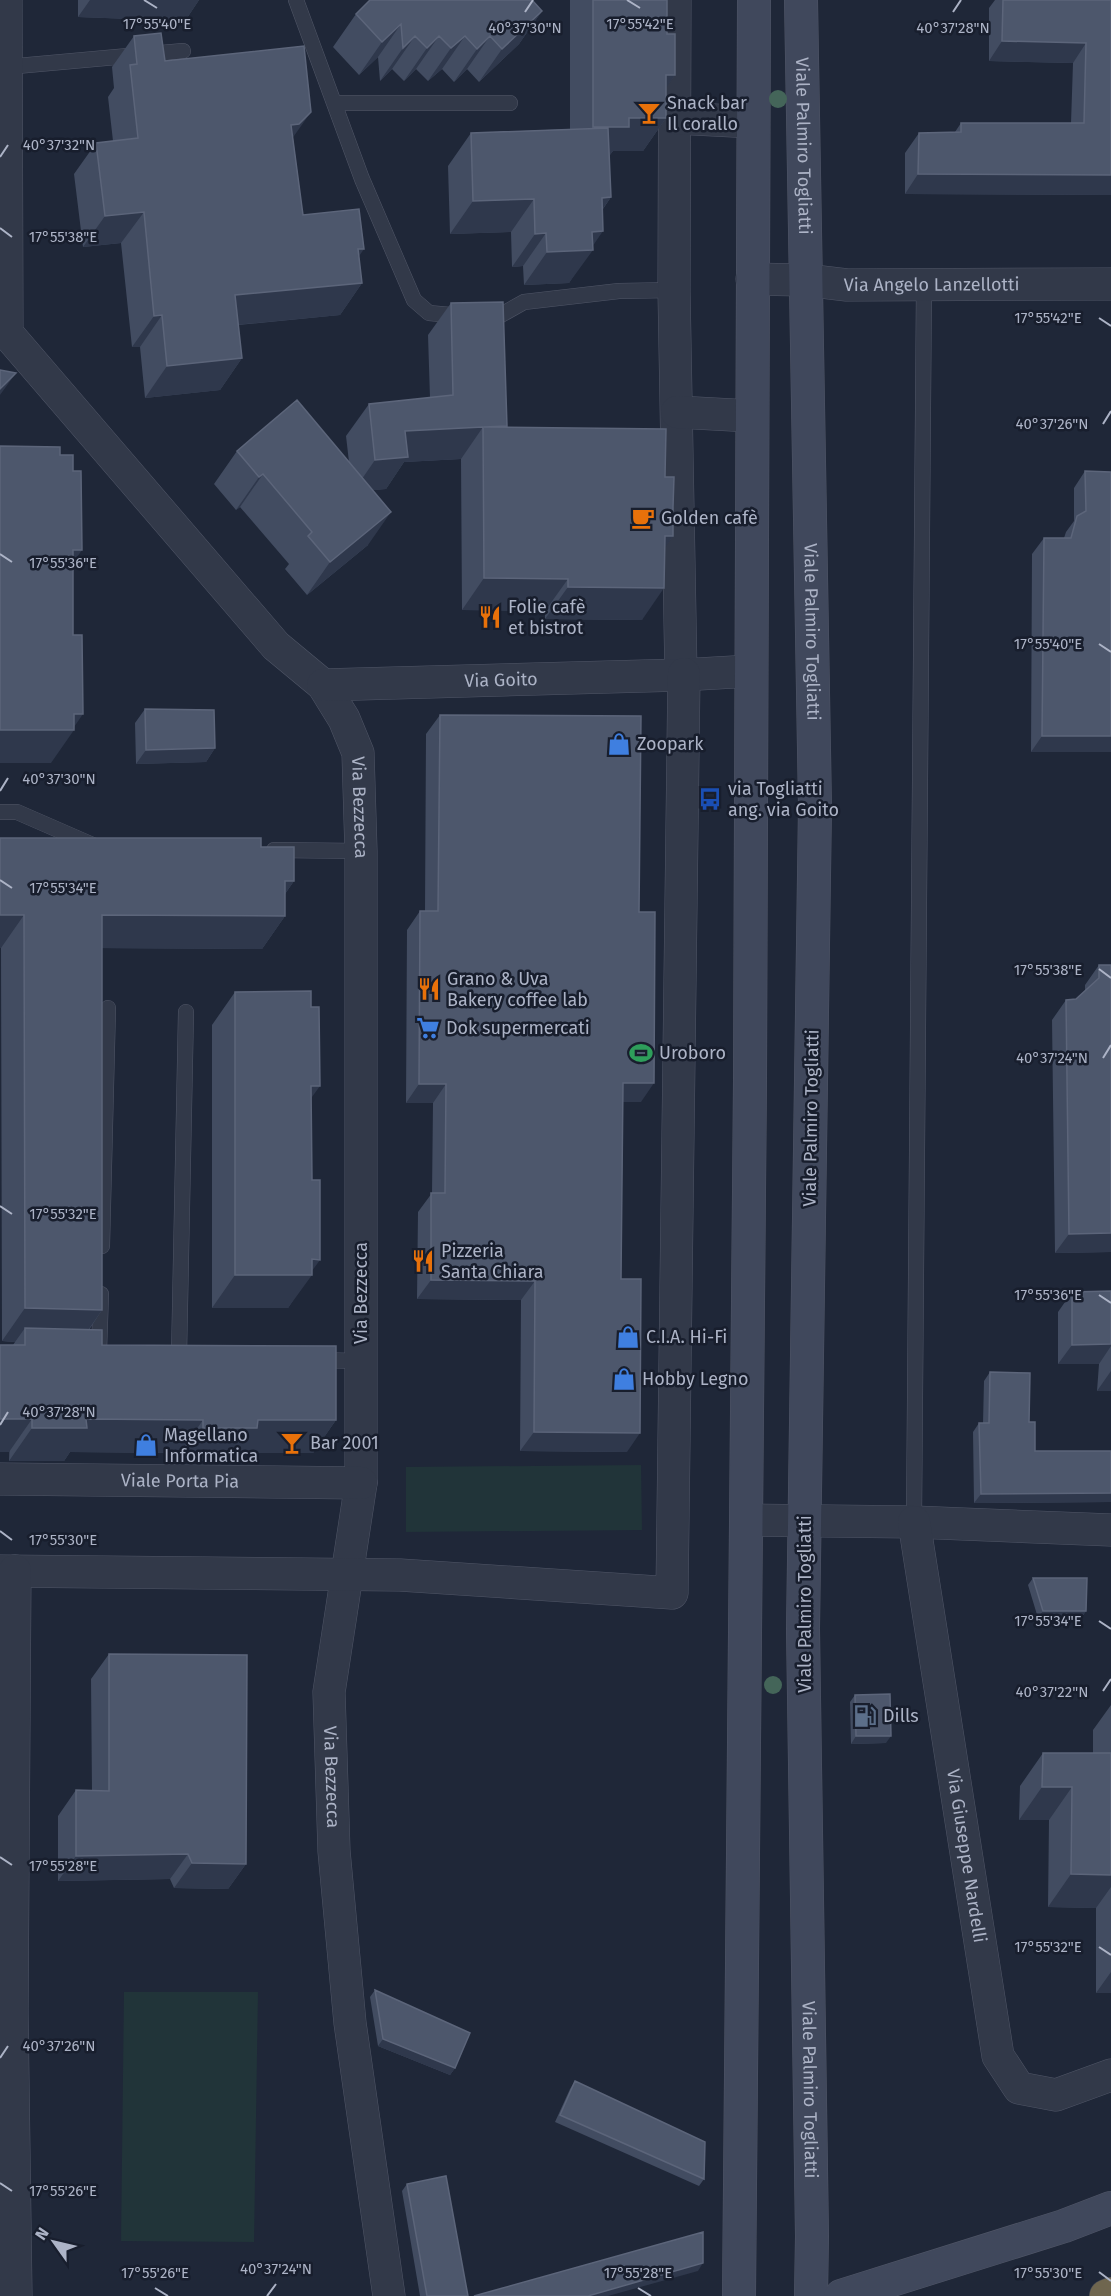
<svg xmlns="http://www.w3.org/2000/svg" width="1111" height="2296" font-family="'Fira Sans',sans-serif">
  <style>
    .green { fill: #213439 }
    .lines { fill: none; stroke-linecap: round; stroke-linejoin: round }
    .lane-casing { stroke: #505667; stroke-width: 16 }
    .street-casing { stroke: #505667; stroke-width: 33 }
    .secondary-casing { stroke: #505667; stroke-width: 34 }
    .highway-casing { stroke: #3d4353; stroke-width: 34 }
    .lane { stroke: #323949; stroke-width: 15 }
    .street { stroke: #323949; stroke-width: 32 }
    .secondary { stroke: #40485c; stroke-width: 33 }
    .highway { stroke: #6f664f; stroke-width: 33 }
    .tree { fill: #446559 }
    .wall { fill: #424c61 }
    .shaded-wall { fill: #2f384c }
    .building { fill: #4d576c; stroke: #5c657a; stroke-width: 1.5 }
    .ticks { fill: none; stroke: #acb3c6; stroke-width: 2 }
    .labels { text-anchor: middle; stroke-width: 5; stroke-linejoin: round; paint-order: stroke }
    .poi-label { font-size: 18px; fill: #acb3c6; stroke: #181e2d; text-anchor: start }
    .street-label { font-size: 18px; fill: #acb3c6; stroke: #181e2d }
    .ticks-label { font-size: 15px; text-anchor: middle; fill: #acb3c6; stroke: #181e2d; stroke-width: 5; stroke-linejoin: round; paint-order: stroke }
  </style>
  <rect width="100%" height="100%" fill="#1f2738"/>
  <!-- green -->
  <path class="green" d="M641,1465L642,1530L406,1532V1467Z
    M124,1992H258L254,2242L121,2241Z"/>
  <g class="lines">
    <!-- lane casing -->
    <g class="lane-casing">
      <path id="lane" d="M296,0L362,179L414,300L429,313L462,316
        M6,67L183,51
        M334,103H510
        M486,316H499L524,302L619,291L674,290
        M0,812H17L95,846
        M274,850L361,851
        M102,1246L108,1008
        M99,1351L101,1294
        M179,1356L186,1012
        M315,1360L361,1361
        M914,1522L924,285"/>
    </g>
    <!-- street casing -->
    <g class="street-casing">
      <g id="street">
        <path id="s1" d="M6,0L7,333L276,646L323,685L344,719L358,753L361,851V1483L329,1692L334,1851L350,2023L389,2296"/>
        <path d="M675,0L674,290L681,675"/>
        <path d="M675,118L753,122"/>
        <path id="s2" d="M752,279L805,280L847,285L1111,284"/>
        <path d="M677,412L751,416"/>
        <path id="s3" d="M323,685L681,675L751,671"/>
        <path id="s4" d="M0,1479L361,1483"/>
        <path d="M746,1520L914,1522L1111,1530"/>
        <path id="s5" d="M914,1522L998,2056L1019,2088L1056,2095L1111,2075"/>
        <path d="M0,1571L400,1575L672,1593L684,674"/>
        <path d="M15,1571L12,2012L16,2296"/>
      </g>
    </g>
    <!-- secondary casing -->
    <g class="secondary-casing">
      <g id="secondary">
        <path id="s6" d="M801,0L815,807L803,1629L812,2236L811,2296"/>
        <path d="M739,2296L750,1081L754,0"/>
        <path d="M841,2296L1064,2226L1111,2208"/>
      </g>
    </g>
    <!-- highway casing -->
    <g class="highway-casing">
      <path id="highway" d="M1106,2296L1111,2294"/>
    </g>
    <!-- lane -->
    <use href="#lane" class="lane"/>
    <!-- street -->
    <use href="#street" class="street"/>
    <!-- secondary -->
    <use href="#secondary" class="secondary"/>
    <!-- highway -->
    <use href="#highway" class="highway"/>
  </g>
  <!-- trees -->
  <g class="tree">
    <circle cx="778" cy="99" r="9"/>
    <circle cx="773" cy="1685" r="9"/>
  </g>
  <!-- wall -->
  <path class="wall" d="M78,0H199L185,21L78,17Z
    M570,0H667V34L675,75L666,87V118L643,151H613L609,156L611,197L603,209L592,246L569,283L524,285L523,266L512,267L511,232L450,234L448,166L471,133L570,129Z
    M995,0H1111V195L905,194V153L919,133L955,132L961,123H1071L1073,63L989,61V8Z
    M542,11L519,44L479,82L467,69L454,82L442,69L428,81L416,69L404,81L392,69L380,81L378,57L359,75L333,47L356,14Z
    M134,36L165,61L293,138L303,215L359,256L362,283L340,315L238,325L242,358L220,390L145,398L140,347H132L121,243L83,247L74,174L96,143L113,141L108,97L114,88L112,67Z
    M451,303L506,427L665,477L673,536L664,548L642,620L545,619V611L462,610L461,459L404,462L386,489L373,490L368,545L307,595L285,569L289,564L240,507L236,510L214,484L237,451L349,462L346,436L369,404L430,398L428,335Z
    M1085,471L1111,752H1031L1032,554L1044,538H1064L1066,532L1074,521V488Z
    M145,709L215,748L206,762L136,764L135,723Z
    M440,715L639,912L641,1102H623L621,1279L627,1452L520,1451L521,1300L417,1299L418,1212L432,1193L433,1103H406L407,930L420,911H425L426,734Z
    M0,838L261,847L294,881L285,894V916L262,949L102,948V1310L89,1330L102,1345L336,1420L313,1453H240L234,1461H180V1453L70,1452L64,1461H9L13,1345L15,1342L2,1341L1,948H0Z
    M1099,965H1111V1252L1055,1253L1052,1020L1066,1000L1076,999L1085,991V985Z
    M235,992L311,1098L312,1271L288,1308H212V1025Z
    M1111,1291V1391H1097L1099,1364H1058V1312L1072,1292Z
    M990,1372L1029,1422L1035,1451H1111V1502L974,1503L973,1432L979,1423H983L984,1381Z
    M1033,1578L1086,1611L1081,1618H1038L1028,1585Z
    M109,1654L246,1864L228,1889L174,1888L170,1879L58,1881V1816L76,1790L92,1791L91,1679Z
    M855,1695L886,1743L851,1744L850,1702Z
    M1111,1705V1993H1096V1908L1048,1907L1049,1820H1019L1020,1786L1043,1753H1093V1730Z
    M375,1990L455,2068L450,2075L378,2046L370,1997Z
    M575,2081L704,2179L699,2186L555,2122L570,2089Z
    M407,2184L468,2296H420L402,2191Z"/>
  <!-- shaded-wall -->
  <path class="shaded-wall" d="M90,0H199L185,21L78,17Z
    M542,11L519,44L479,82L502,49Z
    M401,24L378,57L359,75L382,42Z
    M415,36L392,69L380,81L403,48Z
    M439,36L416,69L404,81L427,48Z
    M465,36L442,69L428,81L451,48Z
    M490,36L467,69L454,82L477,49Z
    M1002,41L1086,43L1073,63L989,61Z
    M666,75H675L652,108Z
    M311,112L289,143L291,125Z
    M629,118H666L643,151H613L606,160L593,127Z
    M918,174L1111,175V195L905,194Z
    M611,197L588,230L602,198Z
    M534,199L511,232L450,234L473,201Z
    M144,212L121,243L83,247L105,216Z
    M603,231L590,250H593L569,283L524,285L547,252L592,232Z
    M546,233L523,266L512,267L535,234Z
    M358,249H364L342,281Z
    M362,283L340,315L213,327L235,295Z
    M162,315L140,347H132L154,316Z
    M242,358L220,390L145,398L167,366Z
    M16,373L0,395V389Z
    M483,427L461,459L404,462L386,489L353,492L375,460L405,431Z
    M263,474L240,507L236,510L259,477Z
    M391,512L368,545L307,595L330,562Z
    M665,536H673L651,568Z
    M73,550H82L59,583Z
    M484,578L568,579L545,611L462,610Z
    M568,587L664,588L642,620L545,619Z
    M74,714H83L72,730H74L51,763H0V730Z
    M1042,736H1111V752H1031Z
    M215,748L206,762L136,764L146,750Z
    M285,881H294L271,914Z
    M0,915H24L1,948H0Z
    M102,915L285,916L262,949L79,948Z
    M623,1083H654L641,1102H610Z
    M419,1084H446L433,1103H406Z
    M311,1086H320L296,1119Z
    M1111,1233V1252L1055,1253L1069,1234Z
    M312,1259L320,1260L309,1275H312L288,1308H212L235,1275Z
    M431,1280L535,1281L521,1300L417,1299Z
    M25,1308L102,1310L79,1343L25,1328L15,1342L2,1341Z
    M1111,1344V1346L1099,1364H1058L1072,1345Z
    M1111,1371V1391H1097Z
    M0,1419H32L9,1452H0Z
    M86,1419L203,1420L180,1453L70,1452L64,1461H9L32,1428Z
    M258,1420H336L313,1453H240L234,1461H180L203,1428Z
    M534,1432L640,1433L627,1452L520,1451Z
    M1111,1493V1502L974,1503L981,1494Z
    M1043,1611H1086L1081,1618H1038Z
    M856,1736H891L886,1743L851,1744Z
    M1042,1787H1072L1049,1820H1019Z
    M188,1854L170,1879L58,1881L76,1856Z
    M192,1863L246,1864L228,1889L174,1888Z
    M1071,1874L1111,1875V1887L1096,1908L1048,1907Z
    M1111,1972V1993H1096Z
    M383,2039L455,2068L450,2075L378,2046Z
    M703,2263L698,2271L608,2296H588Z"/>
  <!-- building -->
  <path class="building" d="M370,0H532L542,11L502,49L490,36L477,49L465,36L451,48L439,36L427,48L415,36L403,48L401,24L382,42L356,14Z
    M593,0H667V34H675V75H666V118H629V127H593Z
    M1003,0H1111V175L918,174L919,133L961,132V123H1084L1086,43L1002,41Z
    M161,33L165,61L304,46L311,112L299,124L291,125L303,215L359,209L364,249H358L362,283L235,295L242,358L167,366L162,315L154,316L144,212L105,216L96,143L138,138L130,65L137,64L134,36Z
    M608,128L611,197L602,198L603,231L592,232L593,250L547,252L546,233L535,234L534,199L473,201L471,133Z
    M503,302L507,426L484,427L666,429L665,477H674L673,507V536H665L664,588L568,587V579L484,578L483,427L405,431L408,457L375,460L369,404L453,395L451,303Z
    M0,370L16,373L0,389Z
    M297,400L391,512L330,562L308,536L312,532L263,474L259,477L237,451Z
    M0,446L60,447V455H73V471H81L82,550H73V635H82L83,714H74V730H0Z
    M1085,471L1111,472V736H1042L1044,538H1071L1077,516L1086,511Z
    M145,709L214,710L215,748L146,750Z
    M440,715L641,716L639,912H655L654,1083H623L621,1279H641L640,1433L534,1432L535,1281L431,1280V1193H445L446,1084H419L420,911H438Z
    M0,838H261V847H294V881H285V916L102,915V1310L25,1308L24,915H0Z
    M1099,965H1111V1233L1069,1234L1066,1000L1076,999L1099,978Z
    M311,991V1007H319L320,1086H311L312,1180H320V1260L312,1259V1275H235V992Z
    M1111,1291V1344L1072,1345V1292Z
    M25,1328L102,1330V1345L336,1346V1420H258L257,1428H203V1420L86,1419L87,1428H32V1419H0V1345H25Z
    M990,1372L1030,1373L1029,1422H1035V1451H1111V1493L981,1494L979,1423H989Z
    M1033,1578H1087L1086,1611H1043Z
    M109,1654L247,1655L246,1864L192,1863L188,1854L76,1856V1790L109,1791Z
    M890,1694L891,1736H856L855,1695Z
    M1043,1753H1111V1875L1071,1874L1072,1787H1042Z
    M375,1990L470,2033L455,2068L383,2039Z
    M575,2081L705,2142L704,2179L560,2115Z
    M446,2176L468,2296H427L407,2184Z
    M703,2232V2263L588,2296H474Z"/>
  <!-- ticks -->
  <path class="ticks" d="M144,0L157,8M627,0L640,8M525,12L533,0M953,12L961,0M0,157L8,145M0,228L12,237M1099,318L1111,326M1103,424L1111,411M0,554L12,562M1099,644L1111,652M0,791L8,778M0,880L12,888M1099,969L1111,978M1103,1058L1111,1045M0,1206L12,1214M1099,1295L1111,1303M0,1425L8,1412M0,1531L12,1540M1099,1621L1111,1629M1103,1691L1111,1679M0,1857L12,1865M1099,1947L1111,1955M0,2058L8,2046M0,2183L12,2191M1099,2272L1111,2281M155,2288L168,2296M638,2288L651,2296M267,2296L276,2284"/>
  <!-- icons -->
  <defs>
    <g id="bar-bare" transform="scale(1.8)"><path d="M-6-5H6L.8 .8V4.5H3.5V6h-7V4.5H-.8V.8Z" fill="#e8710a" stroke="#181e2d" stroke-width="2.5" paint-order="stroke"/></g>
    <g id="cafe-bare" transform="scale(1.8)"><path d="M-5.5-4.5H6V0H3Q3 3.5 0 3.5H-2.5Q-5.5 3.5-5.5 0ZM3-3.2v2h1.7v-2ZM-6 4.5H4V6H-6Z" fill="#e8710a" stroke="#181e2d" stroke-width="2.5" paint-order="stroke"/></g>
    <g id="restaurant-bare" transform="scale(1.8)"><path d="M-5-6h1v4h1v-4h1v4h1v-4h1v5L-1.5 .5V6h-2V.5L-5-1ZM5-6V6H3V1.5H1.5Q1.5-4 5-6Z" fill="#e8710a" stroke="#181e2d" stroke-width="2.5" paint-order="stroke"/></g>
    <g id="shop-bare" transform="scale(1.8)"><path d="M-5-2.5h2.3a2.7 3.5 0 0 1 5.4 0H5L5.5 6h-11ZM-1.5-2.5h3a1.5 2.3 0 0 0-3 0Z" fill="#3f7fe0" stroke="#181e2d" stroke-width="2.5" paint-order="stroke"/></g>
    <g id="bus-bare" transform="scale(1.8)"><path d="M-5-6H5V4H4V6H2V4H-2V6H-4V4H-5ZM-3.5-4V0h7V-4ZM-3.5 1.2v1.5H-2V1.2ZM2 1.2v1.5H3.5V1.2Z" fill="#1a4fb4" stroke="#181e2d" stroke-width="2.5" paint-order="stroke"/></g>
    <g id="supermarket-bare" transform="scale(1.8)"><path d="M-6-5.5h2.5l.6 2H6L4.5 2H-2.5L-4.4-4H-6ZM-1.5 3.2a1.3 1.3 0 1 0 .1 0ZM3 3.2a1.3 1.3 0 1 0 .1 0Z" fill="#3f7fe0" stroke="#181e2d" stroke-width="2.5" paint-order="stroke"/></g>
    <g id="stadium-bare" transform="scale(1.8)"><path d="M0-5a6.5 5 0 1 0 0 10a6.5 5 0 1 0 0-10ZM-3.5-1.8h7v3.6h-7Z" fill="#2e9e5b" stroke="#181e2d" stroke-width="2.5" paint-order="stroke"/></g>
    <g id="fuel-bare" transform="scale(1.8)"><path d="M-5.5-6h7V0h2V4h1.3V-2.5L3-4.5l.8-.8L6-3V5H2.5V1h-1V6h-7ZM-4.2-4.7v3.2H.2V-4.7Z" fill="#5c6f8a" stroke="#181e2d" stroke-width="2.5" paint-order="stroke"/></g>
  </defs>
  <g fill-rule="evenodd">
    <use href="#bar-bare" x="649" y="113"/>
    <use href="#cafe-bare" x="643" y="518"/>
    <use href="#restaurant-bare" x="490" y="617"/>
    <use href="#shop-bare" x="619" y="744"/>
    <use href="#bus-bare" x="710" y="799"/>
    <use href="#restaurant-bare" x="429" y="989"/>
    <use href="#supermarket-bare" x="428" y="1028"/>
    <use href="#stadium-bare" x="641" y="1053"/>
    <use href="#restaurant-bare" x="423" y="1261"/>
    <use href="#shop-bare" x="628" y="1337"/>
    <use href="#shop-bare" x="624" y="1379"/>
    <use href="#bar-bare" x="292" y="1443"/>
    <use href="#shop-bare" x="146" y="1445"/>
    <use href="#fuel-bare" x="865" y="1716"/>
  </g>
  <g class="labels">
    <!-- poi labels -->
    <g class="poi-label">
      <text x="667" y="109">Snack bar<tspan x="667" dy="21">Il corallo</tspan></text>
      <text x="661" y="524">Golden cafè</text>
      <text x="508" y="613">Folie cafè<tspan x="508" dy="21">et bistrot</tspan></text>
      <text x="637" y="750">Zoopark</text>
      <text x="728" y="795">via Togliatti<tspan x="728" dy="21">ang. via Goito</tspan></text>
      <text x="447" y="985">Grano &amp; Uva<tspan x="447" dy="21">Bakery coffee lab</tspan></text>
      <text x="446" y="1034">Dok supermercati</text>
      <text x="659" y="1059">Uroboro</text>
      <text x="441" y="1257">Pizzeria<tspan x="441" dy="21">Santa Chiara</tspan></text>
      <text x="646" y="1343">C.I.A. Hi-Fi</text>
      <text x="642" y="1385">Hobby Legno</text>
      <text x="164" y="1441">Magellano<tspan x="164" dy="21">Informatica</tspan></text>
      <text x="310" y="1449">Bar 2001</text>
      <text x="883" y="1722">Dills</text>
    </g>
    <!-- street labels -->
    <g class="street-label">
      <text dy="6" stroke="none"><textPath href="#s6" startOffset="146">Viale Palmiro Togliatti</textPath></text>
      <text dy="6" stroke="none"><textPath href="#s2" startOffset="180">Via Angelo Lanzellotti</textPath></text>
      <text dy="6" stroke="none"><textPath href="#s6" startOffset="632">Viale Palmiro Togliatti</textPath></text>
      <text dy="6" stroke="none"><textPath href="#s3" startOffset="178">Via Goito</textPath></text>
      <text dy="6" stroke="none"><textPath href="#s1" startOffset="938">Via Bezzecca</textPath></text>
      <text transform="translate(811 1118) rotate(-89)" y="6">Viale Palmiro Togliatti</text>
      <text transform="translate(361 1293) rotate(-90)" y="6">Via Bezzecca</text>
      <text dy="6" stroke="none"><textPath href="#s4" startOffset="180">Viale Porta Pia</textPath></text>
      <text transform="translate(805 1604) rotate(-90)" y="6">Viale Palmiro Togliatti</text>
      <text dy="6" stroke="none"><textPath href="#s1" startOffset="1910">Via Bezzecca</textPath></text>
      <text dy="6" stroke="none"><textPath href="#s5" startOffset="338">Via Giuseppe Nardelli</textPath></text>
      <text dy="6" stroke="none"><textPath href="#s6" startOffset="2090">Viale Palmiro Togliatti</textPath></text>
    </g>
  </g>
  <g class="ticks-label">
    <text x="157" y="29">17°55'40"E</text>
    <text x="640" y="29">17°55'42"E</text>
    <text x="525" y="33">40°37'30"N</text>
    <text x="953" y="33">40°37'28"N</text>
    <text x="59" y="150">40°37'32"N</text>
    <text x="63" y="242">17°55'38"E</text>
    <text x="1048" y="323">17°55'42"E</text>
    <text x="1052" y="429">40°37'26"N</text>
    <text x="63" y="568">17°55'36"E</text>
    <text x="1048" y="649">17°55'40"E</text>
    <text x="59" y="784">40°37'30"N</text>
    <text x="63" y="893">17°55'34"E</text>
    <text x="1048" y="975">17°55'38"E</text>
    <text x="1052" y="1063">40°37'24"N</text>
    <text x="63" y="1219">17°55'32"E</text>
    <text x="1048" y="1300">17°55'36"E</text>
    <text x="59" y="1417">40°37'28"N</text>
    <text x="63" y="1545">17°55'30"E</text>
    <text x="1048" y="1626">17°55'34"E</text>
    <text x="1052" y="1697">40°37'22"N</text>
    <text x="63" y="1871">17°55'28"E</text>
    <text x="1048" y="1952">17°55'32"E</text>
    <text x="59" y="2051">40°37'26"N</text>
    <text x="63" y="2196">17°55'26"E</text>
    <text x="276" y="2274">40°37'24"N</text>
    <text x="1048" y="2278">17°55'30"E</text>
    <text x="155" y="2278">17°55'26"E</text>
    <text x="638" y="2278">17°55'28"E</text>
  </g>
  <!-- north arrow -->
  <g transform="translate(54 2242) rotate(304)" stroke="#181e2d" stroke-width="4.5" paint-order="stroke">
  <path d="M0-4.5L10 22L0 15L-10 22Z" fill="#acb3c6"/>
  <text y="-9" font-size="16" font-weight="bold" text-anchor="middle" fill="#acb3c6">N</text>
  </g>
</svg>
